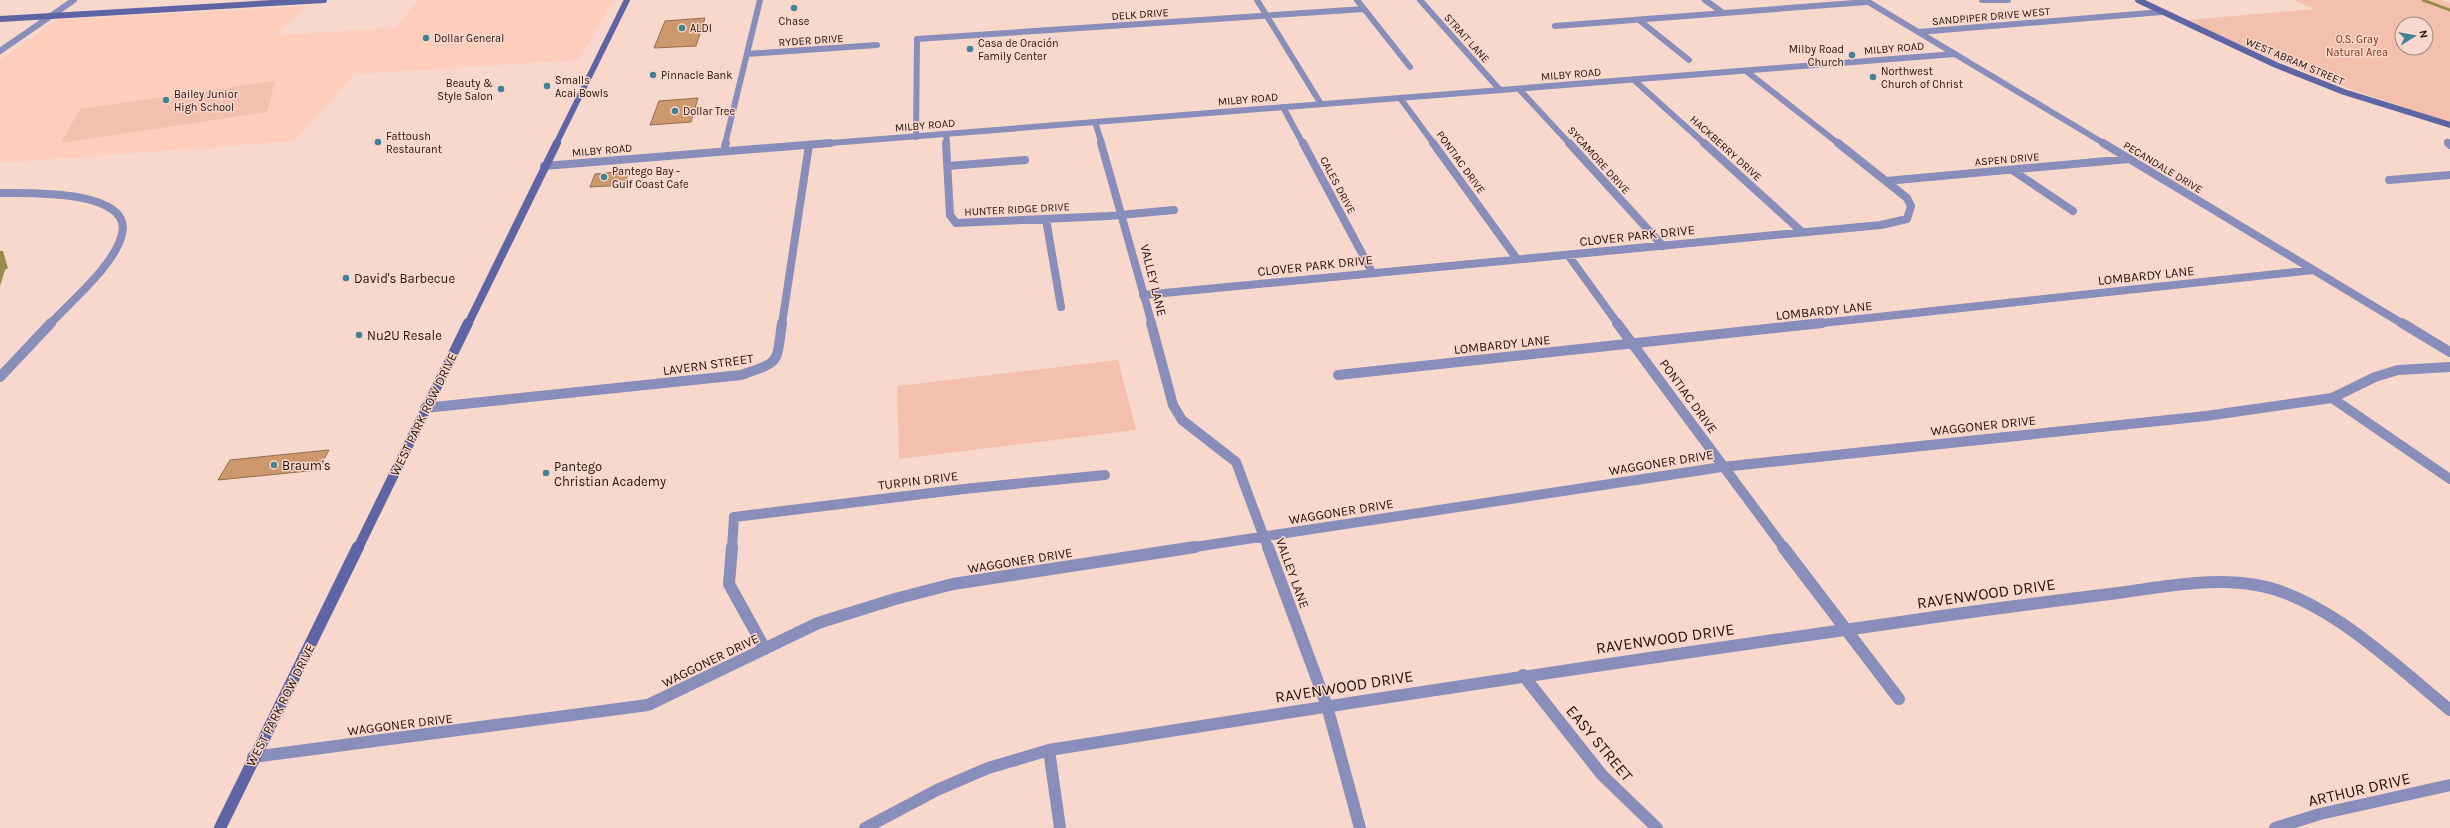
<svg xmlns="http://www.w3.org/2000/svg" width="2450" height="828" font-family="Karla,sans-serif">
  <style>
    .built { fill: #fecdbc }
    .green { fill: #f4c0ae; fill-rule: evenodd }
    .water { fill: #998d4c }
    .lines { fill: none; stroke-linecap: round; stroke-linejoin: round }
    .stream { stroke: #998d4c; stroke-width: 3 }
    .building { fill: #ce986d; stroke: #936d4e }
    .minor-far3 { stroke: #888db9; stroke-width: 6 }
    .minor-far2 { stroke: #888db9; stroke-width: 8 }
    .minor-far1 { stroke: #888db9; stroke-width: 10 }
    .minor { stroke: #888db9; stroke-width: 12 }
    .tertiary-far1 { stroke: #888db9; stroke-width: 6 }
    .tertiary { stroke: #888db9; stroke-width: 8 }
    .secondary-far3 { stroke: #5f64a4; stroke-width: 6 }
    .secondary-far2 { stroke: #5f64a4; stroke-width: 8 }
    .secondary-far1 { stroke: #5f64a4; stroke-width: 10 }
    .secondary { stroke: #5f64a4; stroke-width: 12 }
    .poi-dot { fill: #418295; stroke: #f8d8cd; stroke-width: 1.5 }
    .labels { text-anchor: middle; stroke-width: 3; stroke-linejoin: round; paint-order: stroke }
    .far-street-label { font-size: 11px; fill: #24120c; stroke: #f8d8cd }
    .far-poi-label { font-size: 11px; fill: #24120c; stroke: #f8d8cd; text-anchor: start }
    .far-park-label { font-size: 11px; fill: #823316; stroke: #f8d8cd }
    .street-label { font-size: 13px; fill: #24120c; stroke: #f8d8cd }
    .poi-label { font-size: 13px; fill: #24120c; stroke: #f8d8cd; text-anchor: start }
    .near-street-label { font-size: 16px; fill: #24120c; stroke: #f8d8cd }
  </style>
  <rect width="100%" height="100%" fill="#f8d8cd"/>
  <!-- built -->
  <path class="built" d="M419,0H613L579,60L355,74L294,141L0,163V60L57,20L306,6L276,35L394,28Z"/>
  <!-- green -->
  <path class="green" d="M2294,0H2441L2450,3V122C2359,94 2272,61 2187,20L2314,9ZM2402,24H2426V48H2402Z
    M275,81L267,112L61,143L80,109Z
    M1118,360L1136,430L899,459L897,386Z"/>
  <!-- water -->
  <path class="water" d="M0,251H3L8,268L5,270L0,286Z"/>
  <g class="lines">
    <!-- stream -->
    <path class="stream" d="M2423,0L2450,10"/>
  </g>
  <!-- building -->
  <path class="building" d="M705,18L696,46L654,48L665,21Z
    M698,98L691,122L650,125L659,101Z
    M629,171L624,185L590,187L595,174Z
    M329,450L318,470L218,480L230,460Z"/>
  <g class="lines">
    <!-- minor-far3 -->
    <path class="minor-far3" d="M1257,0L1321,104
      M1357,0L1410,67
      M1420,0L1500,90
      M1705,0L1722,12
      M1865,0L2105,144
      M1982,0H2008
      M1639,20L1689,60
      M1555,26L1867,2
      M1918,32L2162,12
      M0,51L74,0
      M747,54L877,45
      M1746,71L1839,144
      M1634,80L1705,144
      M1519,89L1570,144
      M1400,98L1434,144
      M1283,107L1303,144
      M1095,122L1102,144
      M946,134L947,144
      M916,137L917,39L1364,9
      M2447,142L2449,144
      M725,144L760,0"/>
    <!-- minor-far2 -->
    <path class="minor-far2" d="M946,143L950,215L956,223L1109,216L1174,210
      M1101,143L1152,324
      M1303,143L1372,272
      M1433,143L1517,259
      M1569,143L1663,246
      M1704,143L1802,232
      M2103,143L2403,324
      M2448,143L2450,145
      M725,146L726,143
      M948,166L1025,160
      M2012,170L2073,211
      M2389,180L2450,175
      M1886,181L2129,159
      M0,193C26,193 133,189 122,234C115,265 71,301 50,324
      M1046,219L1061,307
      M1568,255L1618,324
      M1143,295L1881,225L1907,219L1911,206L1907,198L1838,143
      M782,324L809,145
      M1813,324L2313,270"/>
    <!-- minor-far1 -->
    <path class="minor-far1" d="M1151,323L1173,405L1182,420L1236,462L1268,548
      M1617,323L1784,548
      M2402,323L2450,352
      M1338,375L1822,323
      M0,377L51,323
      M2332,398L2450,479
      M425,408L741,375C782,361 776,364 782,323
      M732,548L734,517L964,489L1105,475
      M1188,548L1722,467L2206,416L2332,398L2375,377L2398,370L2450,367"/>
    <!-- minor -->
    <path class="minor" d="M732,547L729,584L765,649
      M1268,547L1327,706L1360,828
      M1783,547L1899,699
      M1523,675L1602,775L1657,828
      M1049,750L1060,828
      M253,757L648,705L818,623L895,599L953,584L1195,547
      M865,828L937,790L988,768L1049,750C1333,705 1616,662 1901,622C1973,611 2045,602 2118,593C2163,587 2210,577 2256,585C2325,596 2397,667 2450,710
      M2275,828L2320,814L2450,785"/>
    <!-- tertiary-far1 -->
    <path class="tertiary-far1" d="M818,144L1955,54"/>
    <!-- tertiary -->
    <path class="tertiary" d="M544,166L830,143"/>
    <!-- secondary-far3 -->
    <path class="secondary-far3" d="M2138,0L2276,65L2344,92L2450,125
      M0,19L324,0
      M556,144L627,0"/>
    <!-- secondary-far2 -->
    <path class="secondary-far2" d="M468,324L557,143"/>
    <!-- secondary-far1 -->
    <path class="secondary-far1" d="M358,548L468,323"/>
    <!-- secondary -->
    <path class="secondary" d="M220,828L358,547"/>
  </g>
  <!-- markers -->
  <g class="poi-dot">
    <circle cx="794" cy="8" r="4"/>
    <circle cx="682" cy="28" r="4"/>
    <circle cx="426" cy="38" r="4"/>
    <circle cx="970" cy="49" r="4"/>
    <circle cx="1852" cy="55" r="4"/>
    <circle cx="653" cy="75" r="4"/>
    <circle cx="1873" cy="77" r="4"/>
    <circle cx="547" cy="86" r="4"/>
    <circle cx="501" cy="89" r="4"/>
    <circle cx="166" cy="100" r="4"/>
    <circle cx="675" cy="111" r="4"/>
    <circle cx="378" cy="142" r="4"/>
    <circle cx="604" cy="177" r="4"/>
    <circle cx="346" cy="278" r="4"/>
    <circle cx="359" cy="335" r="4"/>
    <circle cx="274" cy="465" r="4"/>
    <circle cx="546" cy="473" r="4"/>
  </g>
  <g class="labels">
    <!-- far-street labels -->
    <g class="far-street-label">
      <text transform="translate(1140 14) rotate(-4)" y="4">DELK DRIVE</text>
      <text transform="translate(1991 16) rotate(-5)" y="4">SANDPIPER DRIVE WEST</text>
      <text transform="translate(1467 38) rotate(48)" y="4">STRAIT LANE</text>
      <text transform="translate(811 40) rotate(-4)" y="4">RYDER DRIVE</text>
      <text transform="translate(1894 48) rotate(-5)" y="4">MILBY ROAD</text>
      <text transform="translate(2295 61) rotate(23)" y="4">WEST ABRAM STREET</text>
      <text transform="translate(1571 74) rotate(-5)" y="4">MILBY ROAD</text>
      <text transform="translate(1248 99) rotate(-5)" y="4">MILBY ROAD</text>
      <text transform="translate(925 125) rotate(-5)" y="4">MILBY ROAD</text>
      <text transform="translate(1726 148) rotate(42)" y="4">HACKBERRY DRIVE</text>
      <text transform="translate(602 150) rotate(-5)" y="4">MILBY ROAD</text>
      <text transform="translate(2007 159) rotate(-5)" y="4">ASPEN DRIVE</text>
      <text transform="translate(1599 160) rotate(48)" y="4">SYCAMORE DRIVE</text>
      <text transform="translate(1461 162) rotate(54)" y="4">PONTIAC DRIVE</text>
      <text transform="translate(2163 167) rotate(31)" y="4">PECANDALE DRIVE</text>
      <text transform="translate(1338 185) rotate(62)" y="4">CALES DRIVE</text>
      <text transform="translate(1017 209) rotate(-3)" y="4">HUNTER RIDGE DRIVE</text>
    </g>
    <!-- far-poi labels -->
    <g class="far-poi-label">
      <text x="794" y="25" text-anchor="middle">Chase</text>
      <text x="690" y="32">ALDI</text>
      <text x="434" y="42">Dollar General</text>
      <text x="978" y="47">Casa de Oración<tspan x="978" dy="13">Family Center</tspan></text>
      <text x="1844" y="53" text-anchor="end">Milby Road<tspan x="1844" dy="13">Church</tspan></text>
      <text x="1881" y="75">Northwest<tspan x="1881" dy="13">Church of Christ</tspan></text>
      <text x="661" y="79">Pinnacle Bank</text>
      <text x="555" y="84">Smalls<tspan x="555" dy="13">Acai Bowls</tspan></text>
      <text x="493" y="87" text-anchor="end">Beauty &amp;<tspan x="493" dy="13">Style Salon</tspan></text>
      <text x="174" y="98">Bailey Junior<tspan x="174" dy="13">High School</tspan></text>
      <text x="683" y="115">Dollar Tree</text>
      <text x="386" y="140">Fattoush<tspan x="386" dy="13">Restaurant</tspan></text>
      <text x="612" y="175">Pantego Bay -<tspan x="612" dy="13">Gulf Coast Cafe</tspan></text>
    </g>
    <!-- far-park labels -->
    <g class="far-park-label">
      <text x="2357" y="43">O.S. Gray<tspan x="2357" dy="13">Natural Area</tspan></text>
    </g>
    <!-- street labels -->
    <g class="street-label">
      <text transform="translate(1637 235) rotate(-6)" y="5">CLOVER PARK DRIVE</text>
      <text transform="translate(1315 265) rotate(-6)" y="5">CLOVER PARK DRIVE</text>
      <text transform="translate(2146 275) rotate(-6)" y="5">LOMBARDY LANE</text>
      <text transform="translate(1154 280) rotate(76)" y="5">VALLEY LANE</text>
      <text transform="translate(1824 310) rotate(-6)" y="5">LOMBARDY LANE</text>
      <text transform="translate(1502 344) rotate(-6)" y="5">LOMBARDY LANE</text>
      <text transform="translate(708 364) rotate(-8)" y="5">LAVERN STREET</text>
      <text transform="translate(1689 396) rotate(54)" y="5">PONTIAC DRIVE</text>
      <text transform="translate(423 414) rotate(-64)" y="5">WEST PARK ROW DRIVE</text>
      <text transform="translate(1983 425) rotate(-6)" y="5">WAGGONER DRIVE</text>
      <text transform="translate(1661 462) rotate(-9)" y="5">WAGGONER DRIVE</text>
      <text transform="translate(918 480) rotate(-7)" y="5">TURPIN DRIVE</text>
      <text transform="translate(1341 511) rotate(-9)" y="5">WAGGONER DRIVE</text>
      <text transform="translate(1020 560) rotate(-9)" y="5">WAGGONER DRIVE</text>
      <text transform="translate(1293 573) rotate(70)" y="5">VALLEY LANE</text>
      <text transform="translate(710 660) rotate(-26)" y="5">WAGGONER DRIVE</text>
      <text transform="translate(280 705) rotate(-63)" y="5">WEST PARK ROW DRIVE</text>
      <text transform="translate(400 724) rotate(-7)" y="5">WAGGONER DRIVE</text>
    </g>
    <!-- poi labels -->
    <g class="poi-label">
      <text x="354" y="283">David's Barbecue</text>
      <text x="367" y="340">Nu2U Resale</text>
      <text x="282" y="470">Braum's</text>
      <text x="554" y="471">Pantego<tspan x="554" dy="15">Christian Academy</tspan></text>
    </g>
    <!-- near-street labels -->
    <g class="near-street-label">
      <text transform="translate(1986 593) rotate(-8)" y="6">RAVENWOOD DRIVE</text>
      <text transform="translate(1665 638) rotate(-8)" y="6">RAVENWOOD DRIVE</text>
      <text transform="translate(1344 686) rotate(-9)" y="6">RAVENWOOD DRIVE</text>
      <text transform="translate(1600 743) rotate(50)" y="6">EASY STREET</text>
      <text transform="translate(2359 789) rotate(-13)" y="6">ARTHUR DRIVE</text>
    </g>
  </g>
  <!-- north arrow -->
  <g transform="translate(2414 36) rotate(79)"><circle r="19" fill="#f8d8cd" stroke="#a38980"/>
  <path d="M0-3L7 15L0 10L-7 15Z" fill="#418295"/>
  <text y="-6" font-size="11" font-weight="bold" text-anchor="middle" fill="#24120c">N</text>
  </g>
</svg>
